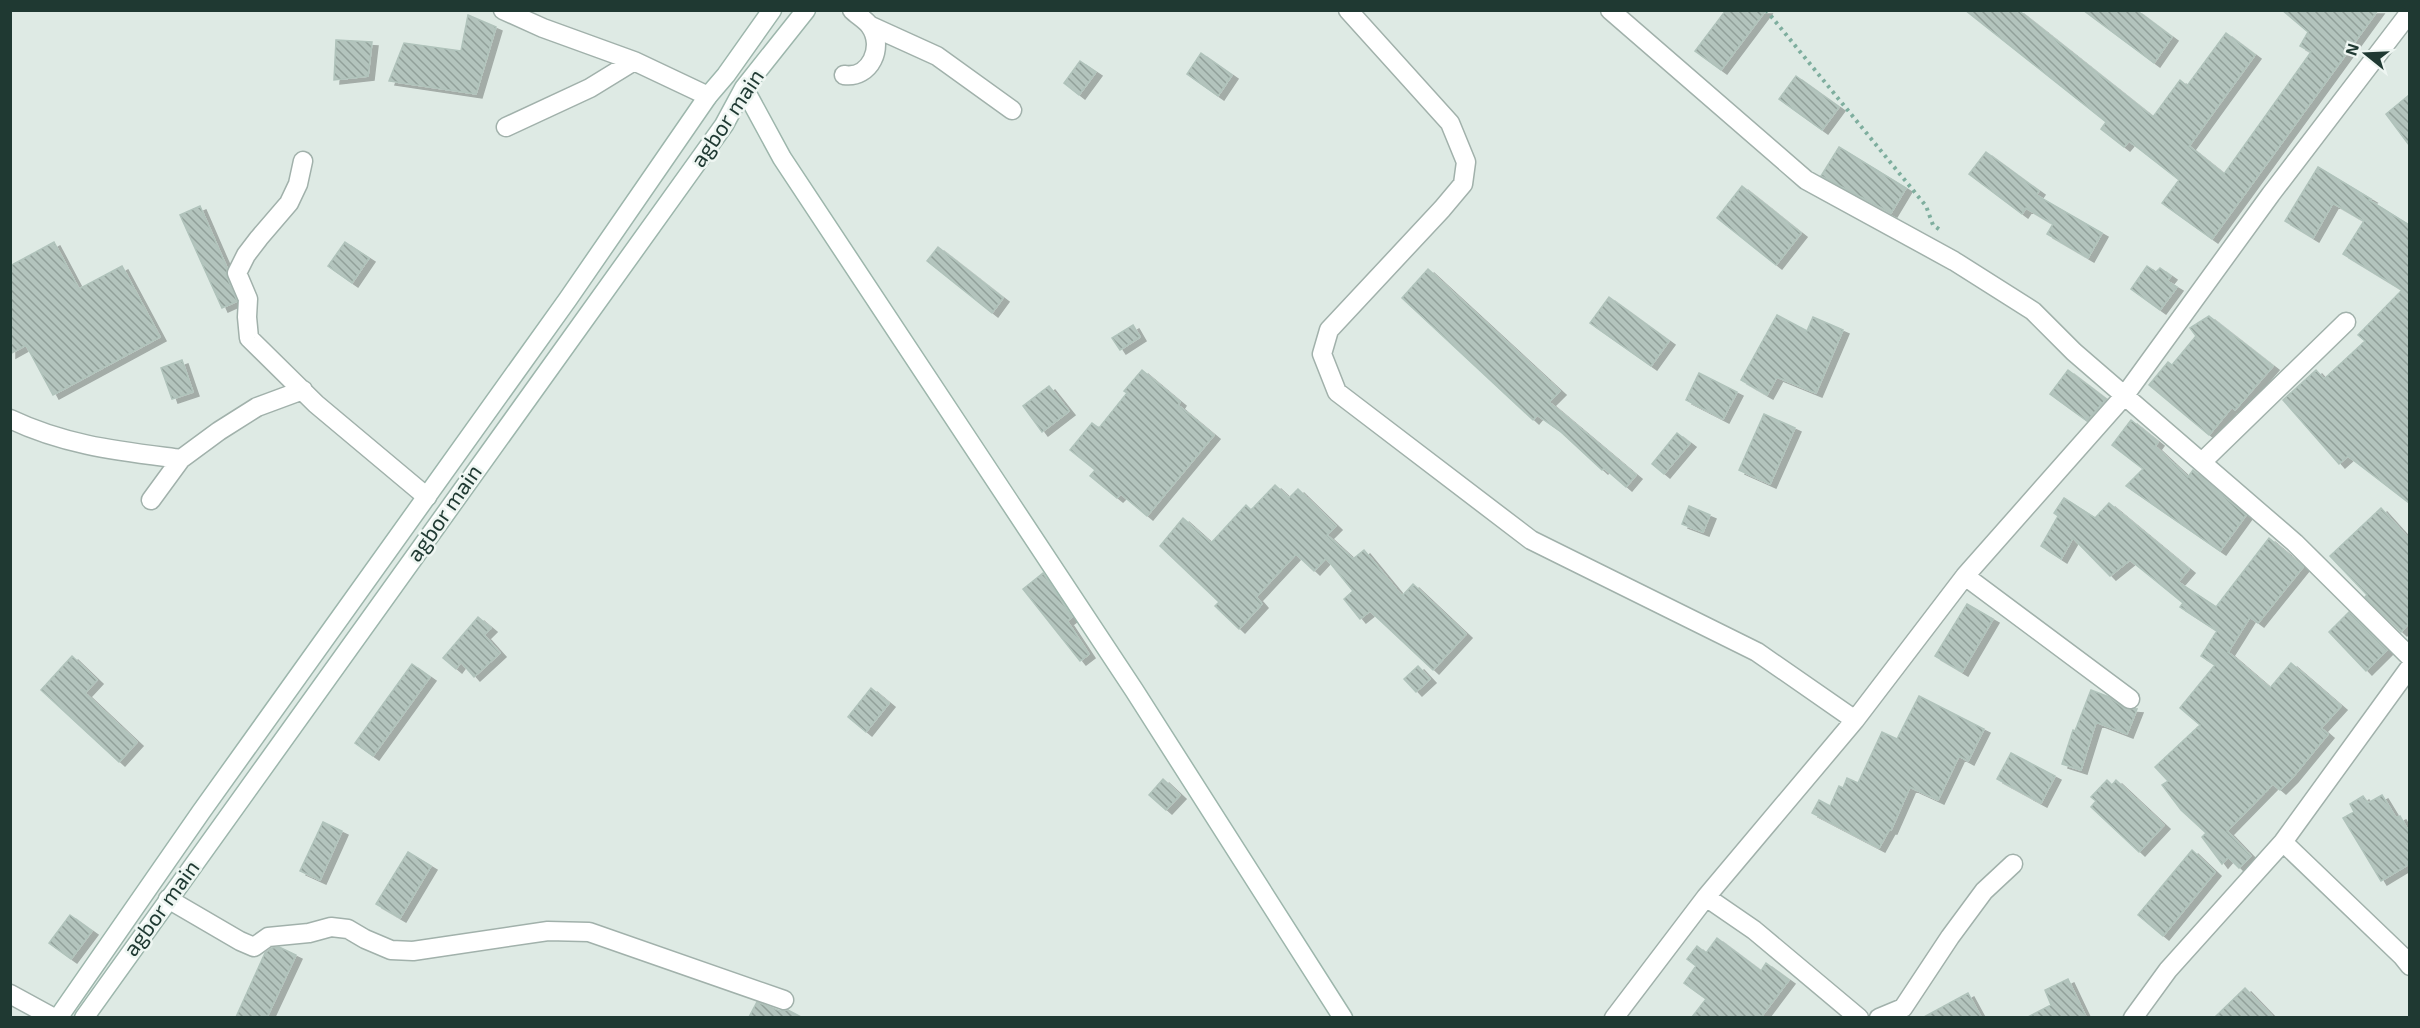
<svg xmlns="http://www.w3.org/2000/svg" width="2420" height="1028" font-family="'Exo 2',sans-serif">
  <style>
    .building { fill: url(#building-back-hatch); stroke: #b0c3bb; stroke-width: 1.5; filter: url(#shadow) }
    .lines { fill: none; stroke-linecap: round; stroke-linejoin: round }
    .street-casing { stroke: #a1b1ab; stroke-width: 21 }
    .secondary-casing { stroke: #9db6ac; stroke-width: 21 }
    .path { stroke: #7eae9e; stroke-width: 4; stroke-dasharray: 3 4.5; stroke-linecap: butt }
    .street { stroke: #fff; stroke-width: 18 }
    .secondary { stroke: #fff; stroke-width: 18 }
    .labels { text-anchor: middle; stroke-width: 5; stroke-linejoin: round; paint-order: stroke }
    .street-label { font-size: 22px; fill: #1f3932; stroke: #eef6f2 }
  </style>
  <defs>
    <pattern id="building-back-hatch" width="6" height="6" patternUnits="userSpaceOnUse" patternTransform="scale(1.5)"><rect width="6" height="6" fill="#b3c4bd"/><path d="M-1 5l2 2M0 0l6 6M5-1l2 2" fill="none" stroke="#91a09a"/></pattern>
    <filter id="shadow"><feDropShadow dx="6" dy="4" stdDeviation="0" flood-color="#0004"/></filter>
  </defs>
  <rect width="100%" height="100%" fill="#deeae4"/>
  <!-- building -->
  <path class="building" d="M1726,10H1766L1721,70L1695,51Z
    M1965,10H2018L2153,117L2180,80L2187,86L2226,33L2255,55L2189,146L2224,174L2311,52L2300,46L2308,32L2282,10H2378L2212,239L2162,203L2179,180L2129,141L2124,147L2101,129L2106,122Z
    M2083,10H2136L2172,37L2154,63Z
    M468,15L496,27L476,94L389,81L404,43L461,51Z
    M336,40L372,42L368,76L334,80Z
    M1201,53L1232,75L1218,96L1187,74Z
    M1080,61L1096,72L1079,95L1064,83Z
    M1796,76L1839,107L1822,130L1779,99Z
    M2409,95V145L2386,114Z
    M1839,147L1906,188L1891,213L1821,176Z
    M1986,152L2039,191L2036,195L2102,233L2088,258L2047,234L2053,224L2026,208L2022,214L1969,174Z
    M2318,167L2371,199L2369,200L2409,225V503L2348,456L2339,464L2283,400L2316,370L2324,379L2365,341L2358,335L2402,290L2343,254L2364,221L2333,203L2313,238L2285,221Z
    M1742,186L1801,233L1776,265L1717,218Z
    M200,206L227,268V277L237,301L222,308L180,215Z
    M54,242L79,289L122,266L160,337L53,395L26,345L10,354V266Z
    M345,242L369,258L352,283L328,266Z
    M938,247L1003,298L992,313L927,261Z
    M2147,266L2156,272L2160,268L2171,276L2167,281L2177,287L2160,310L2131,289Z
    M1428,269L1560,391L1549,402L1636,475L1626,487L1604,468L1602,470L1561,432L1537,415L1533,420L1402,298Z
    M1609,297L1669,341L1651,366L1590,323Z
    M1777,315L1807,331L1813,317L1843,330L1816,393L1777,377L1767,395L1741,380Z
    M2209,316L2273,366L2235,410L2232,407L2209,435L2149,385L2168,362L2172,365L2196,336L2190,328Z
    M1133,325L1140,337L1120,350L1112,338Z
    M182,360L193,392L172,399L161,368Z
    M1142,370L1180,402L1178,405L1214,435L1147,516L1121,494L1117,498L1090,476L1095,470L1070,450L1092,423L1099,428L1127,393L1124,391Z
    M2068,370L2106,399L2087,421L2050,394Z
    M1699,373L1737,392L1723,419L1686,400Z
    M1049,386L1069,411L1042,432L1023,406Z
    M1764,414L1795,428L1770,484L1739,470Z
    M2131,420L2158,442L2155,446L2188,477L2193,470L2246,515L2220,551L2126,486L2143,469L2112,445Z
    M1677,433L1690,443L1664,474L1652,464Z
    M1275,485L1289,498L1298,489L1336,526L1327,535L1353,559L1364,550L1402,596L1413,584L1466,634L1433,670L1370,611L1360,619L1344,599L1353,591L1326,558L1314,571L1296,554L1256,597L1262,604L1239,629L1215,606L1219,602L1160,546L1183,518L1211,543L1246,505L1251,510Z
    M2064,498L2095,518L2109,503L2189,569L2178,582L2216,607L2269,538L2303,567L2258,623L2250,617L2228,652L2270,688L2291,663L2341,706L2321,728L2328,734L2292,778L2280,790L2273,784L2227,831L2251,856L2239,868L2228,857L2222,864L2202,837L2206,833L2181,810L2162,785L2168,781L2155,767L2200,725L2180,708L2215,665L2201,656L2217,631L2180,607L2183,603L2130,560L2110,576L2073,538L2061,559L2041,546L2058,516L2054,513Z
    M1689,506L1710,515L1703,532L1682,524Z
    M2381,508L2409,539V623L2401,632L2365,597L2367,595L2330,556Z
    M1043,573L1072,617L1067,621L1089,654L1080,661L1023,589Z
    M1967,604L1993,619L1962,672L1935,656Z
    M2349,612L2387,650L2366,671L2329,632Z
    M478,617L491,628L484,635L500,653L474,677L461,662L456,669L443,658Z
    M72,656L97,680L85,693L137,742L119,762L41,690Z
    M412,664L430,677L373,756L355,743Z
    M1418,666L1430,679L1416,692L1404,679Z
    M871,688L889,703L866,732L848,717Z
    M2091,690L2109,697L2124,708L2137,709L2127,734L2096,722L2081,770L2062,764L2073,730L2075,731Z
    M1919,696L1984,729L1968,761L1959,756L1938,800L1910,787L1891,830H1889L1879,848L1812,813L1819,800L1830,806L1839,786L1843,788L1847,778L1858,783L1882,732L1897,739Z
    M2011,753L2055,776L2041,803L1997,779Z
    M1163,779L1180,795L1166,810L1149,795Z
    M2107,780L2112,785L2116,780L2164,825L2139,852L2091,807L2096,801L2091,797Z
    M2382,795L2396,818L2400,816L2409,832V864L2381,881L2343,818L2354,812L2350,804L2363,796L2368,803Z
    M323,822L342,831L320,880L300,871Z
    M2192,850L2215,872L2163,936L2138,915Z
    M408,852L431,866L400,918L376,904Z
    M70,915L92,931L71,959L49,943Z
    M1717,938L1761,971L1766,963L1789,980L1761,1017H1692L1706,999L1684,983L1696,966L1687,959L1697,946L1706,953Z
    M279,947L296,955L267,1017H236L265,953L272,948Z
    M2068,979L2086,1017H2028L2051,1005L2045,990Z
    M2245,988L2273,1017H2215Z
    M1968,993L1981,1017H1924Z
    M757,1002L780,1011L788,1010L801,1017H749Z"/>
  <g class="lines">
    <!-- street casing -->
    <g class="street-casing">
      <path id="street" d="M503,10L543,28L634,61L708,96
        M1348,10L1450,123L1466,162L1463,184L1442,209L1329,330L1322,354L1337,392L1531,540L1757,652L1855,720
        M1610,10L1806,180L1954,261L2033,311L2074,352L2295,543L2410,657
        M871,26L937,56L1012,110
        M844,75C870,79 885,47 870,26C866,20 857,15 852,10
        M506,127L590,88L634,61
        M303,161L298,184L289,203L259,238L246,255L237,273L248,299L247,317L249,338L316,404L427,497
        M10,419C67,446 120,451 181,459
        M2202,462L2346,322
        M151,500L181,459L219,431L257,407L303,390
        M1965,576L2130,699
        M2283,842L2402,956L2410,966
        M1706,897L1754,930L1859,1018
        M168,899L240,941L254,947L268,937L309,933L331,927L348,929L365,939L391,950L413,951L548,931L589,932L784,1000
        M10,994L54,1018
        M1614,1018L1706,897L1855,720L1965,576L2125,395L2271,194L2410,12
        M1879,1018L1903,1008L1950,937L1984,891L2013,864
        M2133,1018L2168,970L2283,842L2410,667"/>
    </g>
    <!-- secondary casing -->
    <g class="secondary-casing">
      <path id="secondary" d="M744,88L782,158L1134,690L1343,1018
        M58,1018L201,812L568,299L708,96L726,75L772,10
        M84,1018L724,125L744,88L806,10"/>
    </g>
    <!-- path -->
    <path class="path" d="M1766,10L1926,206L1933,225L1940,230"/>
    <!-- street -->
    <use href="#street" class="street"/>
    <!-- secondary -->
    <use href="#secondary" class="secondary"/>
  </g>
  <g class="labels">
    <!-- street labels -->
    <g class="street-label">
      <text transform="translate(727 118) rotate(-56)" y="8">agbor main</text>
      <text transform="translate(444 513) rotate(-55)" y="8">agbor main</text>
      <text transform="translate(161 908) rotate(-54)" y="8">agbor main</text>
    </g>
  </g>
  <!-- border -->
  <rect width="2420" height="1028" fill="none" stroke="#1f3932" stroke-width="24"/>
  <!-- north arrow -->
  <g transform="translate(2366 54) rotate(288)" stroke="#eef6f2" stroke-width="4.5" paint-order="stroke">
  <path d="M0-4.5L10 22L0 15L-10 22Z" fill="#1f3932"/>
  <text y="-9" font-size="16" font-weight="bold" text-anchor="middle" fill="#1f3932">N</text>
  </g>
</svg>
